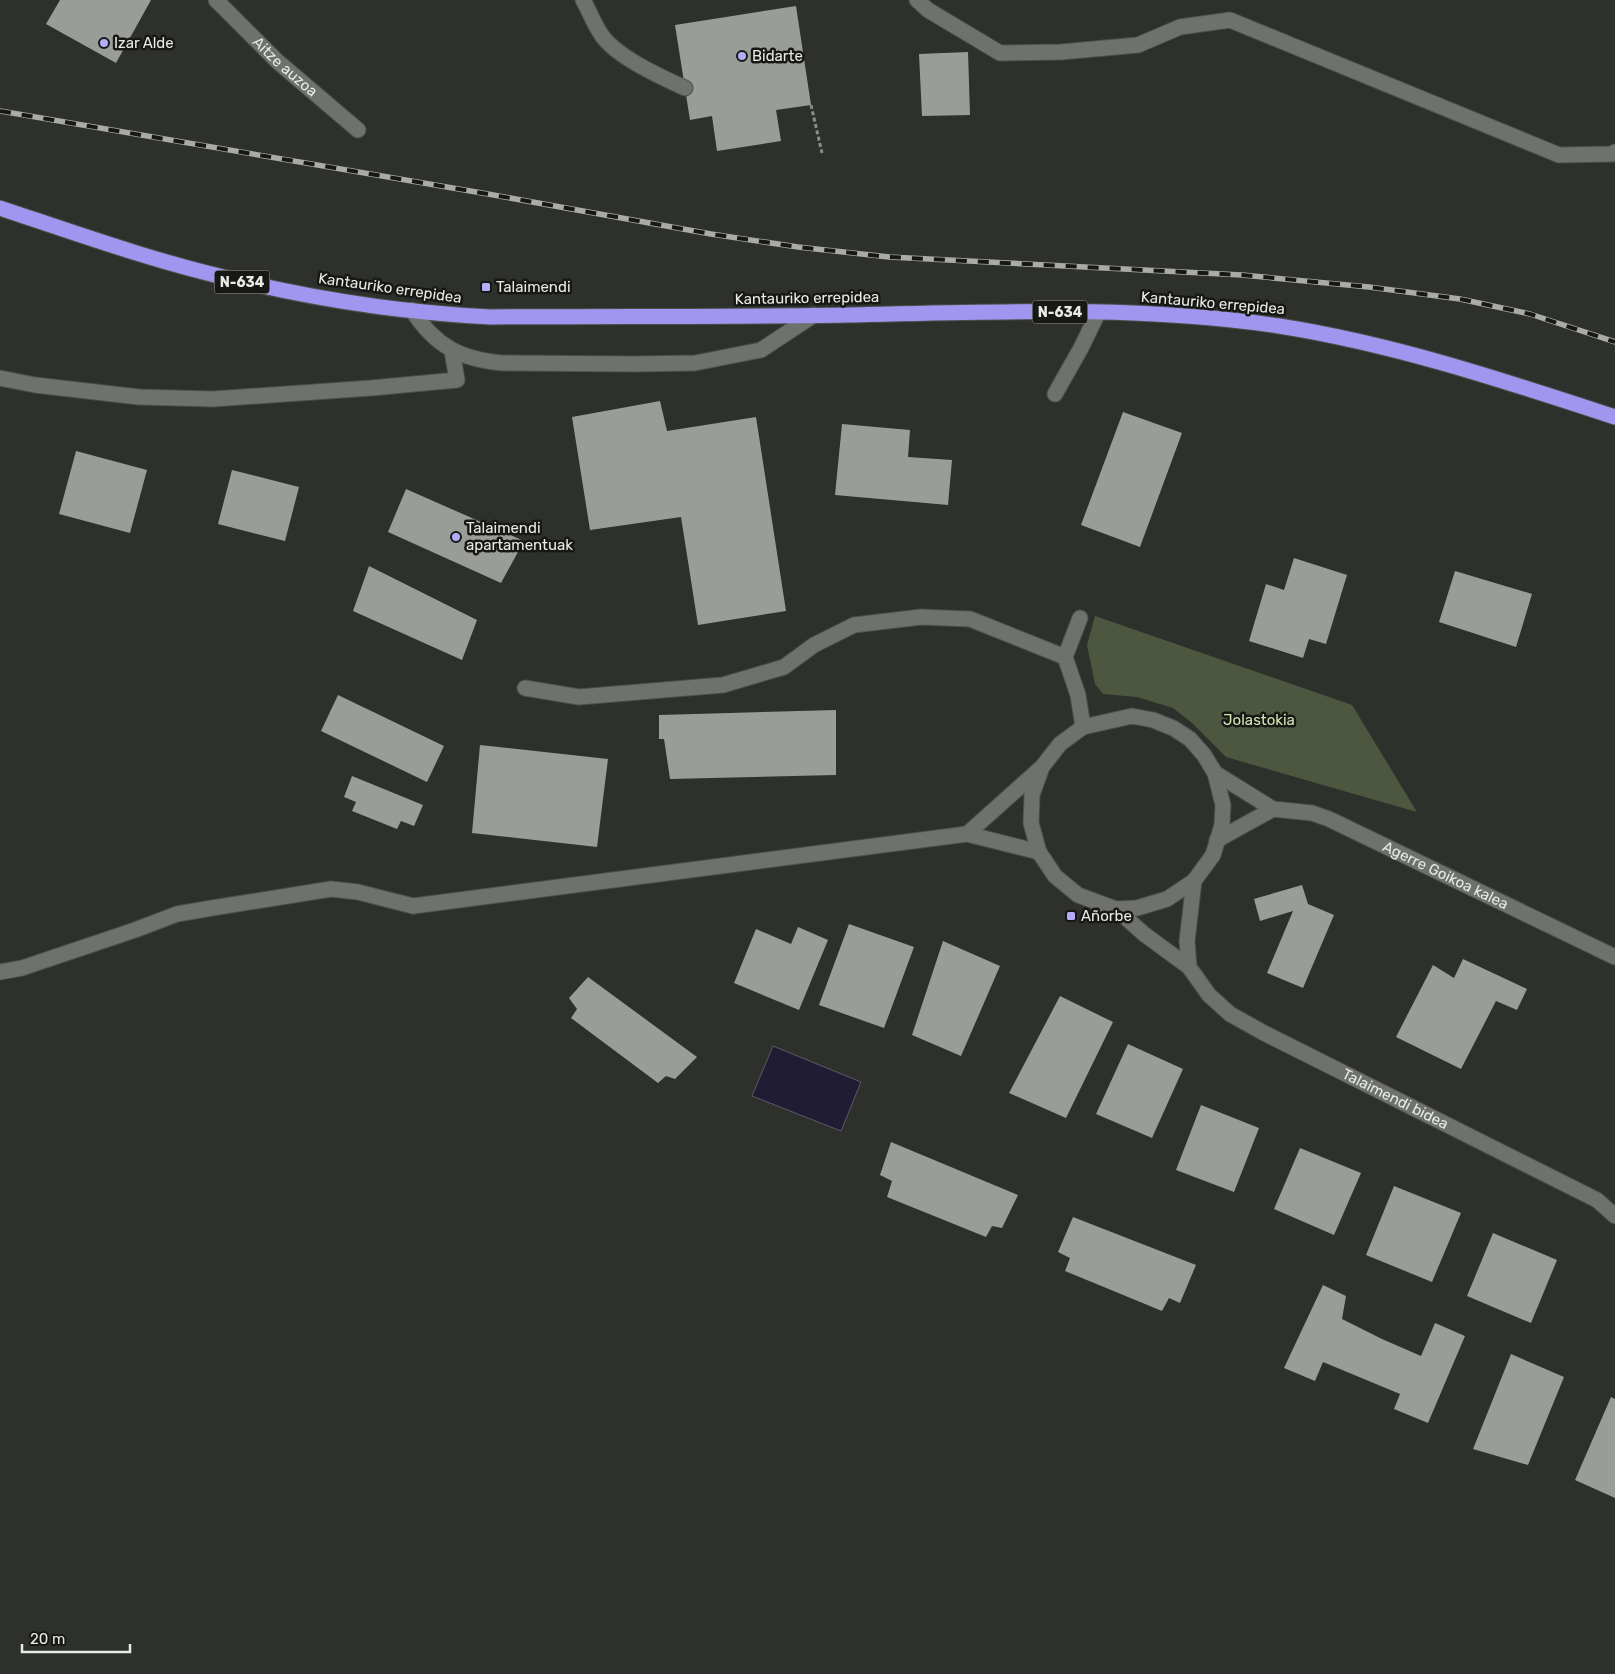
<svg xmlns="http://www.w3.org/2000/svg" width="1615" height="1674" font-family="Rubik,sans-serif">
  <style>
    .green { fill: #4d573f }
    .water { fill: #1f1c34; stroke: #5b5a69 }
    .building { fill: #9a9d97 }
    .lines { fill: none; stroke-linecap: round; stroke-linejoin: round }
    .lane-casing { stroke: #4d4f4b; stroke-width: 17 }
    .street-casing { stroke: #4d4f4b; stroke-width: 17 }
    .highway-casing { stroke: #4d4f4b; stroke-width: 17 }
    .path { stroke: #8b8d88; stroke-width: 3; stroke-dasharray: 4 2.5; stroke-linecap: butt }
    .lane { stroke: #6f726c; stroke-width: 15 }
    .street { stroke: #6f726c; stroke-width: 15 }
    .highway { stroke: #a096ef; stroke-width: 15 }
    .rail-casing { stroke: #a9aba6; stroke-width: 5.5 }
    .rail { stroke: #171816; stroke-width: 4; stroke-dasharray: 11; stroke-linecap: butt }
    .poi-dot { fill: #b4acf9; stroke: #171816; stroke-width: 2 }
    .labels { text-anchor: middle; stroke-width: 5; stroke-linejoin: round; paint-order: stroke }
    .shield { fill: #171816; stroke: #a9aba8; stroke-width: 1 }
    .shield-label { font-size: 14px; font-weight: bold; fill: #e8eae6 }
    .poi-label { font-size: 15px; fill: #e8eae6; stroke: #171816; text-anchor: start }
    .street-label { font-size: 15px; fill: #e8eae6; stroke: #171816 }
    .park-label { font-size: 15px; fill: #cfe5af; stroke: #171816 }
  </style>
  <rect width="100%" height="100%" fill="#2e312b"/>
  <!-- green -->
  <path class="green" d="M1095,616L1352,705L1417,812L1226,757L1192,723L1173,708L1137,697L1103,694L1095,684L1087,645Z"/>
  <!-- water -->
  <path class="water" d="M773,1046L861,1082L841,1131L752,1096Z"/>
  <!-- building -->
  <path class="building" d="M60,0H151L116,63L46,24Z
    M796,6L811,105L776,110L781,141L717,151L712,116L690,120L675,25Z
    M968,52L970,115L922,116L919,54Z
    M660,401L667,431L756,417L786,611L698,625L681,517L590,530L572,417Z
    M1123,412L1182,433L1140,547L1081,525Z
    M842,424L910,430L908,457L952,460L948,505L835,495Z
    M76,451L147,470L130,533L59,514Z
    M232,470L299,487L285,541L218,524Z
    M406,489L524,541L501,583L388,532Z
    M1294,558L1347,575L1326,644L1309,639L1303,658L1249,641L1266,584L1284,590Z
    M369,566L477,620L462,660L353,611Z
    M1455,571L1532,594L1516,647L1439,622Z
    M338,695L444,746L427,782L321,731Z
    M836,710V775L670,779L664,739H659V715Z
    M480,745L608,759L597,847L472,833Z
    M352,776L423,805L414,826L401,821L397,829L352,811L356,802L344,797Z
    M1302,885L1308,904L1334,915L1303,988L1267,973L1293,911L1260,921L1254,899Z
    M849,924L914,947L884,1028L819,1005Z
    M798,927L828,940L799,1010L734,983L756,929L791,944Z
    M943,941L1000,966L961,1056L912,1035Z
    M1463,959L1527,989L1517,1010L1496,1001L1461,1069L1396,1037L1433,965L1454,978Z
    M588,977L697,1057L675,1079L666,1076L658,1083L571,1018L577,1009L569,998Z
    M1060,996L1113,1022L1066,1118L1009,1093Z
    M1128,1044L1183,1069L1152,1138L1096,1114Z
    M1201,1105L1259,1128L1234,1192L1176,1170Z
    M891,1142L1018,1195L1002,1228L992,1226L986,1237L887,1197L892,1181L880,1175Z
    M1300,1148L1361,1173L1334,1235L1274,1209Z
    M1394,1186L1461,1213L1432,1282L1366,1255Z
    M1073,1217L1196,1265L1180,1303L1169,1298L1162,1311L1065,1271L1070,1258L1058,1252Z
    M1493,1233L1557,1260L1531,1323L1467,1296Z
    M1323,1285L1346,1296L1342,1319L1382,1339L1421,1356L1435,1323L1465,1336L1428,1423L1394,1409L1400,1394L1323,1362L1315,1381L1284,1368Z
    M1511,1354L1564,1377L1528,1465L1473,1449Z
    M1611,1397L1615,1399V1498L1575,1480Z"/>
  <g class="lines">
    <!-- lane casing -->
    <g class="lane-casing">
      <path id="lane" d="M583,0C590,12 595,27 603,37C619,58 661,77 685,88
        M412,310C435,346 460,359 502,363L634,364L695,363L761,350L814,315
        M0,378L35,385L139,397L213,399L371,388L457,380L452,351
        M1055,394L1081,348L1098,313
        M1080,618L1065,657L1078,695L1083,727
        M0,972L22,968L135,930L177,914L212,908L331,889L358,892L413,906"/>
    </g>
    <!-- street casing -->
    <g class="street-casing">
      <g id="street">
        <path id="s1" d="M216,0L277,61L358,130"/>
        <path d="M917,0L928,10L1000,53L1061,52L1138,45L1180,27L1230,20L1559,155L1612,154L1615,152"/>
        <path d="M525,688L579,697L723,685L784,667L814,645L854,625L921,617L970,619L1065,657"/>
        <path id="s2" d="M1215,773L1273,809L1312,813L1329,819L1615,957"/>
        <path d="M967,834L1042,767L1060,744L1083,727L1132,716L1153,720L1173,728L1190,739L1204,755L1215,773L1223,805L1222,825L1213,855L1194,881L1167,899L1137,908L1116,909L1078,895L1055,876L1039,852L1034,834L1031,823L1032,795L1042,767"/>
        <path d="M1217,840L1273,809"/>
        <path d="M413,906L967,834L1039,852"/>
        <path id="s3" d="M1116,909L1144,934L1189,967L1209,995L1230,1014L1264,1033L1597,1200L1615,1216"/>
        <path d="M1189,967L1187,941L1194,881"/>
      </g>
    </g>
    <!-- highway casing -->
    <g class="highway-casing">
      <path id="highway" d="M0,208C78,234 156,262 236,280C320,300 406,313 491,317C609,316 727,317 846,315C990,312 1136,305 1279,326C1394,344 1505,381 1615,417"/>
    </g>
    <!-- path -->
    <path class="path" d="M811,105L822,153"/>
    <!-- lane -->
    <use href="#lane" class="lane"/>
    <!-- street -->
    <use href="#street" class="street"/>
    <!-- highway -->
    <use href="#highway" class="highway"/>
    <!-- rail casing -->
    <g class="rail-casing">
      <path id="rail" d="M0,111L488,194L711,234L798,247L889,257L1242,275L1369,287L1460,299L1530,314L1615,342"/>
    </g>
    <!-- rail -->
    <use href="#rail" class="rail"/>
  </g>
  <!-- markers -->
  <g class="poi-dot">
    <circle cx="104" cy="43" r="5"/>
    <circle cx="742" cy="56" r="5"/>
    <rect x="481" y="282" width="10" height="10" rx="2.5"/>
    <circle cx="456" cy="537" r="5"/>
    <rect x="1066" y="911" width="10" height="10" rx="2.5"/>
  </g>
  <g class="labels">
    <!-- shield labels -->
    <g class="shield">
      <rect x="214.5" y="270.5" width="55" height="23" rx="4"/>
      <rect x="1032.5" y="300.5" width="55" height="23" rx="4"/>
    </g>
    <g class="shield-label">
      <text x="242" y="287">N-634</text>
      <text x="1060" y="317">N-634</text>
    </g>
    <!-- poi labels -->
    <g class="poi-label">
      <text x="114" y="48">Izar Alde</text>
      <text x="752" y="61">Bidarte</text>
      <text x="496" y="292">Talaimendi</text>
      <text x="466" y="533">Talaimendi<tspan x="466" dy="17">apartamentuak</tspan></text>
      <text x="1081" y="921">Añorbe</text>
    </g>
    <!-- street labels -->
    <g class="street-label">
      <text dy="5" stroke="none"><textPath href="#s1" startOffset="96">Aitze auzoa</textPath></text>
      <text transform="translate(390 288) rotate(8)" y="5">Kantauriko errepidea</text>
      <text transform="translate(807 298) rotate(-1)" y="5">Kantauriko errepidea</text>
      <text transform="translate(1213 303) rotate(5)" y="5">Kantauriko errepidea</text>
      <text dy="5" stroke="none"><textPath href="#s2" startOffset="255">Agerre Goikoa kalea</textPath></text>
      <text dy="5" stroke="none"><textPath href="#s3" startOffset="342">Talaimendi bidea</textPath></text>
    </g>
    <!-- park labels -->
    <g class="park-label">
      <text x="1259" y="725">Jolastokia</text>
    </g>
  </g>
  <!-- scale -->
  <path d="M22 1644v8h108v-8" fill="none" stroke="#e8eae6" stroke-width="2.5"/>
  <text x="30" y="1644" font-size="15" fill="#e8eae6" stroke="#171816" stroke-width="4" paint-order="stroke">20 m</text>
</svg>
